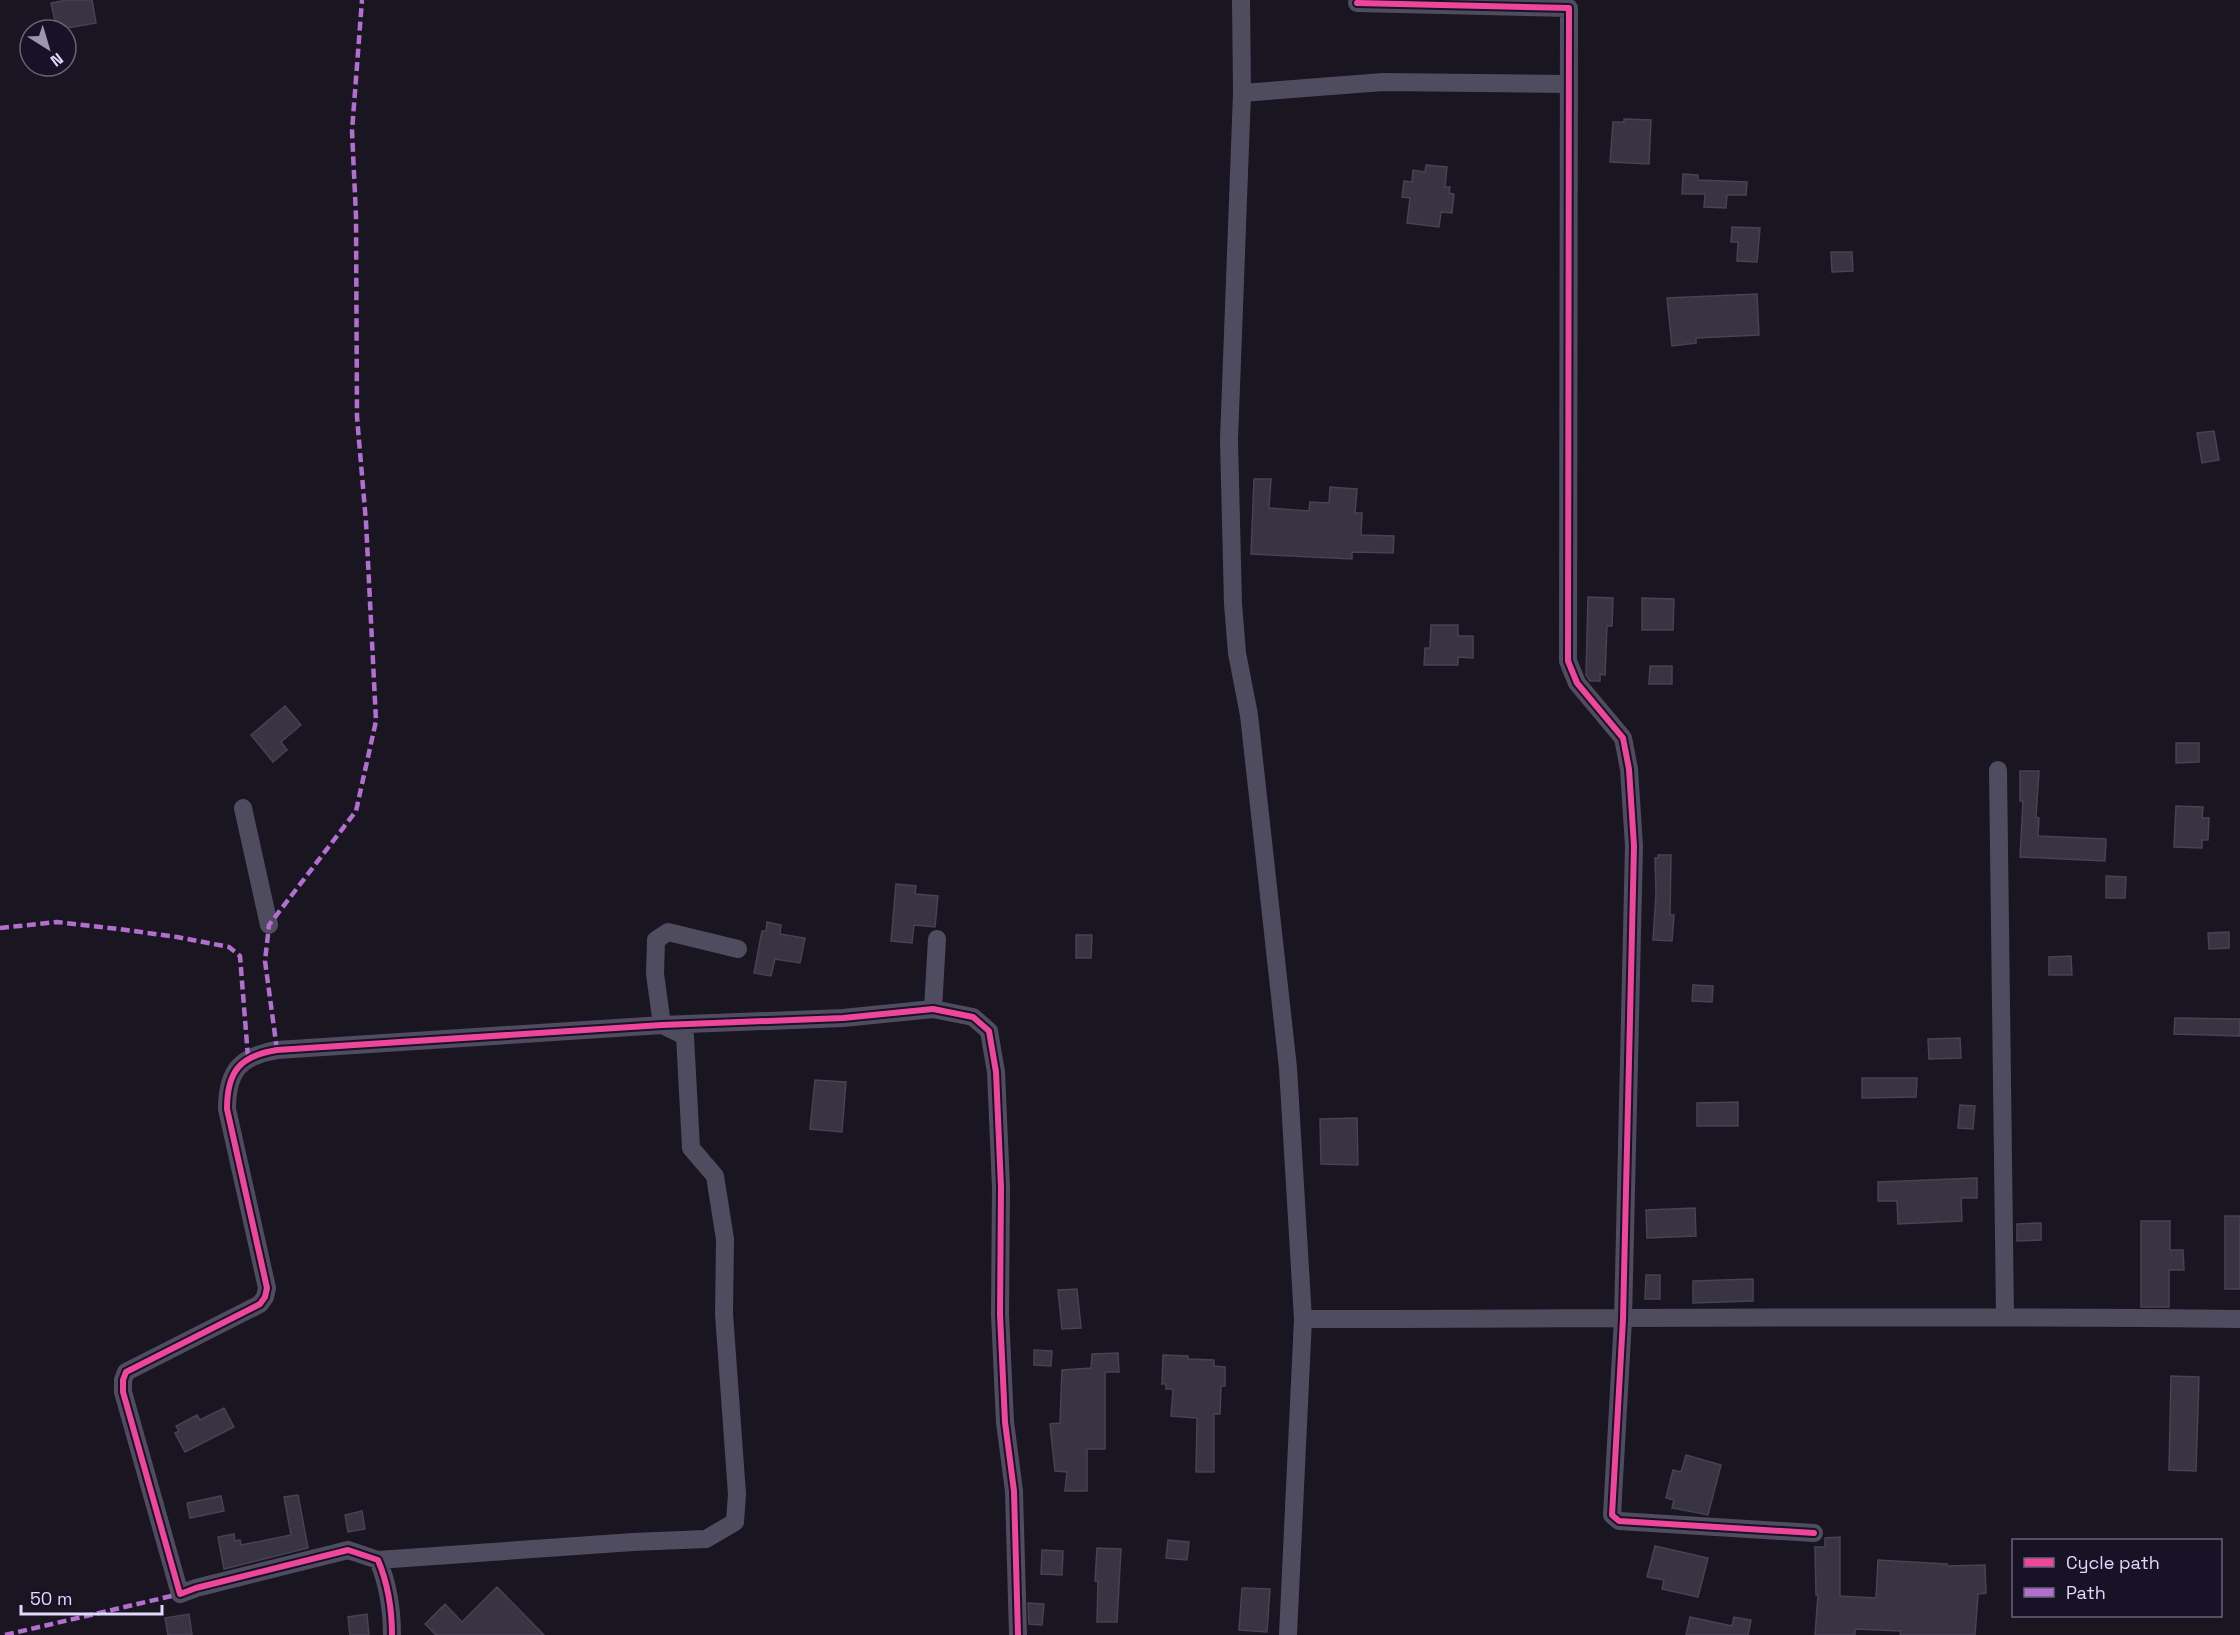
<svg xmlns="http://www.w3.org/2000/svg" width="2240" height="1635" font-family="'Space Grotesk',sans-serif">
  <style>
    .building { fill: #383442; stroke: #474254; stroke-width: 1.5 }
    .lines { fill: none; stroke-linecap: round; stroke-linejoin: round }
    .minor { stroke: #4f4c60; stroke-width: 18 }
    .quiet { stroke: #b36fd0; stroke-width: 4.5; stroke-dasharray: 9 4.5; stroke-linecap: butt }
    .cycleway-casing { stroke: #171225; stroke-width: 10 }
    .cycleway { stroke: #ed469a; stroke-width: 6 }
  </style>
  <rect width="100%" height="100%" fill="#191621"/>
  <!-- building -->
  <path class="building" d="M67,0H92L96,23L57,30L51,3Z
    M1624,119L1651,120L1649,164L1610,162L1613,122H1624Z
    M1426,165L1447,167L1445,187H1450L1449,193L1454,194L1452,213L1441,212L1439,227L1407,223L1410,198L1402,197L1404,181L1412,182L1413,170L1425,172Z
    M1683,174L1698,175V180L1747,182L1746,195H1727L1726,208L1704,207L1705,194H1682Z
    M1732,227L1760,228L1757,262L1737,261L1738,242H1731Z
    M1831,252H1852L1853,271L1832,272Z
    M1757,294L1759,335L1696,338V343L1672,346L1667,298Z
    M2214,431L2219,460L2202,463L2197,433Z
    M1254,479H1271L1269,508L1309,511L1310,502L1329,503L1330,487L1357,489L1355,513H1362L1361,535L1394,536L1393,553L1352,552V559L1251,554Z
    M1588,597L1613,598L1612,626H1607L1605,675L1600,674V681H1590L1586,675Z
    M1642,598L1674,599L1673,630H1642Z
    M1431,625H1458V636H1473V658L1458,657V665H1424L1425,648H1430Z
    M1650,666H1672V684H1649Z
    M285,706L301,725L281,742L287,750L273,762L251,735Z
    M2176,743H2199V762L2176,763Z
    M2020,771H2039L2036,817L2039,818L2038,836L2106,839L2105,861L2020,857L2023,801H2020Z
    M2176,806L2203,807L2202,818H2209L2208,840H2202V848L2174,847Z
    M1658,855H1671L1670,915H1674L1672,941L1653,940L1656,893L1655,858H1658Z
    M2106,876L2126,877L2125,898H2106Z
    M896,884L916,886L915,894L938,896L935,927L914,925L912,943L891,941Z
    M767,922L781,925L780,934L805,938L800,963L775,959L771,976L754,973L762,931H766Z
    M2229,932V948L2209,949L2208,933Z
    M1076,935H1092L1091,958H1076Z
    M2071,956L2072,975H2049V957Z
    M1693,985L1713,986L1712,1002L1692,1001Z
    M2175,1018L2240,1019V1036L2174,1034Z
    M1960,1038L1961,1058L1929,1059L1928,1039Z
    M1862,1078H1917L1916,1097L1862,1098Z
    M815,1080L846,1082L842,1132L810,1129Z
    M1738,1102V1126H1697V1103Z
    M1960,1105L1975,1106L1973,1129L1958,1128Z
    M1357,1118L1358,1165L1321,1164L1320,1119Z
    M1977,1178V1198H1961L1962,1221L1898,1224L1897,1201H1878V1182Z
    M1695,1208L1696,1236L1647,1238L1646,1210Z
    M2225,1216H2240V1289H2225Z
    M2141,1221H2170V1250H2183L2184,1270H2169V1307H2141Z
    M2041,1223V1240L2017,1241V1224Z
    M1646,1275H1660V1299H1645Z
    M1753,1279V1301L1693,1303V1281Z
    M1077,1289L1081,1328L1062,1329L1058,1290Z
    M1034,1350L1052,1351L1051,1366L1034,1365Z
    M1118,1353L1119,1372H1105V1449H1087V1491H1065L1067,1472L1055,1471L1050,1424L1060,1423L1062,1370L1091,1368L1092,1354Z
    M1163,1355L1188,1356V1359L1214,1360V1366L1225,1367V1386H1221L1220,1414H1214V1472H1196L1197,1418L1171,1416L1173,1389H1166V1384H1162Z
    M2171,1376L2199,1377L2196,1471L2169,1470Z
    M224,1408L234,1427L185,1452L175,1433L179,1431L176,1426L197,1415L200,1420Z
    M1686,1455L1721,1465L1708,1515L1672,1508L1674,1500L1666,1498L1673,1470L1681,1472Z
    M298,1495L308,1548L224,1569L218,1537L234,1534L235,1541L240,1540L241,1545L291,1535L284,1497Z
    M221,1496L224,1511L190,1518L187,1503Z
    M362,1511L365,1529L348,1532L345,1515Z
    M1840,1537V1596L1876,1598L1878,1560L1947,1564V1566L1985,1565L1986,1593L1978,1594L1975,1635H1900L1901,1631L1855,1629V1635H1815L1818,1595H1816L1815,1547H1825V1538Z
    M1168,1540L1189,1542L1187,1560L1166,1558Z
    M1655,1546L1708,1558L1698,1597L1662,1589L1664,1580L1647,1577Z
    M1097,1548L1121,1549L1117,1622H1097L1098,1581H1095Z
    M1042,1550L1063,1551L1062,1575L1041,1574Z
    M497,1587L544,1635H436L425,1624L445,1604L462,1622Z
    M1242,1588L1270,1589L1267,1632L1239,1630Z
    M1028,1603L1044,1604L1042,1625L1029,1624Z
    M189,1614L192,1635H168L165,1618Z
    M367,1614L369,1635H350L348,1617Z
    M1690,1617L1732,1626L1734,1617L1751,1620L1748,1635H1686Z"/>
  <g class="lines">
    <!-- minor -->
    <path class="minor" d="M1241,0L1242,93L1229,440L1233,604L1237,653L1249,715L1288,1068L1303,1319L1288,1635
      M1357,3L1569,8L1568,661L1577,683L1623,738L1629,769L1634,846L1623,1319L1612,1515L1619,1521L1814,1533
      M1242,93L1383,82L1568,84
      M1998,770L2005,1316
      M243,808L269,925
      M933,1009L937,939
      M1303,1319C1615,1319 1928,1315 2240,1319
      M378,1560L633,1542L706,1539L735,1522L737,1494L724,1314L725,1239L715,1176L691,1148L685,1036L662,1025L655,974L656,940L668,932L738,949
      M392,1635C392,1609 388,1584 378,1560L348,1550L196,1588L180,1594L123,1392V1380L126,1372L260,1304L265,1297L267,1288L227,1109C227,1071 240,1056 277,1050L662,1025L843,1018L933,1009L973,1017L989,1031L996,1072L1001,1187L1000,1314L1005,1422L1014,1491L1018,1635"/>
    <!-- quiet -->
    <path class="quiet" d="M0,928L57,922L119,929L177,937L229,947L240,956L248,1057
      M277,1050L265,961L269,925L356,811L376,721L366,522L357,417L356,216L352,131L362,0
      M5,1635L180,1594"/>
    <!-- cycleway casing -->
    <g class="cycleway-casing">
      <path id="cycleway" d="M1357,3L1569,8L1568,661L1577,683L1623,738L1629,769L1634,846L1623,1319L1612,1515L1619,1521L1814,1533
        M392,1635C392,1609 388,1584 378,1560L348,1550L196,1588L180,1594L123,1392V1380L126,1372L260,1304L265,1297L267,1288L227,1109C227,1071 240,1056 277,1050L662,1025L843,1018L933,1009L973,1017L989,1031L996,1072L1001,1187L1000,1314L1005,1422L1014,1491L1018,1635"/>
    </g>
    <!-- cycleway -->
    <use href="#cycleway" class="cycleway"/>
  </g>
  <!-- legend -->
  <rect x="2012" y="1539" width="210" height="78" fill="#171225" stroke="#68627b" stroke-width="1.5"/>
  <rect x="2024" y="1558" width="30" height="9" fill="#ed469a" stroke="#68627b" stroke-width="1.5"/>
  <text x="2066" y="1569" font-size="18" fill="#e1d9fb">Cycle path</text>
  <rect x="2024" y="1588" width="30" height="9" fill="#b36fd0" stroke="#68627b" stroke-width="1.5"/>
  <text x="2066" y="1599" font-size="18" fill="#e1d9fb">Path</text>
  <!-- north arrow -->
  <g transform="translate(48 48) rotate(143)"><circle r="28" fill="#171225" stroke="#68627b" stroke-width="1.5"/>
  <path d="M0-4.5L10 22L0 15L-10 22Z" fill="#9b95af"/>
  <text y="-9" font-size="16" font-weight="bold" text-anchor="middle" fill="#e1d9fb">N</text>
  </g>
  <!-- scale -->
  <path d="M21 1605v9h141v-9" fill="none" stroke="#e1d9fb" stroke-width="3"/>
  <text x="30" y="1605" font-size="18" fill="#e1d9fb" stroke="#171225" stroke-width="4.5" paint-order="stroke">50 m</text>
</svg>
